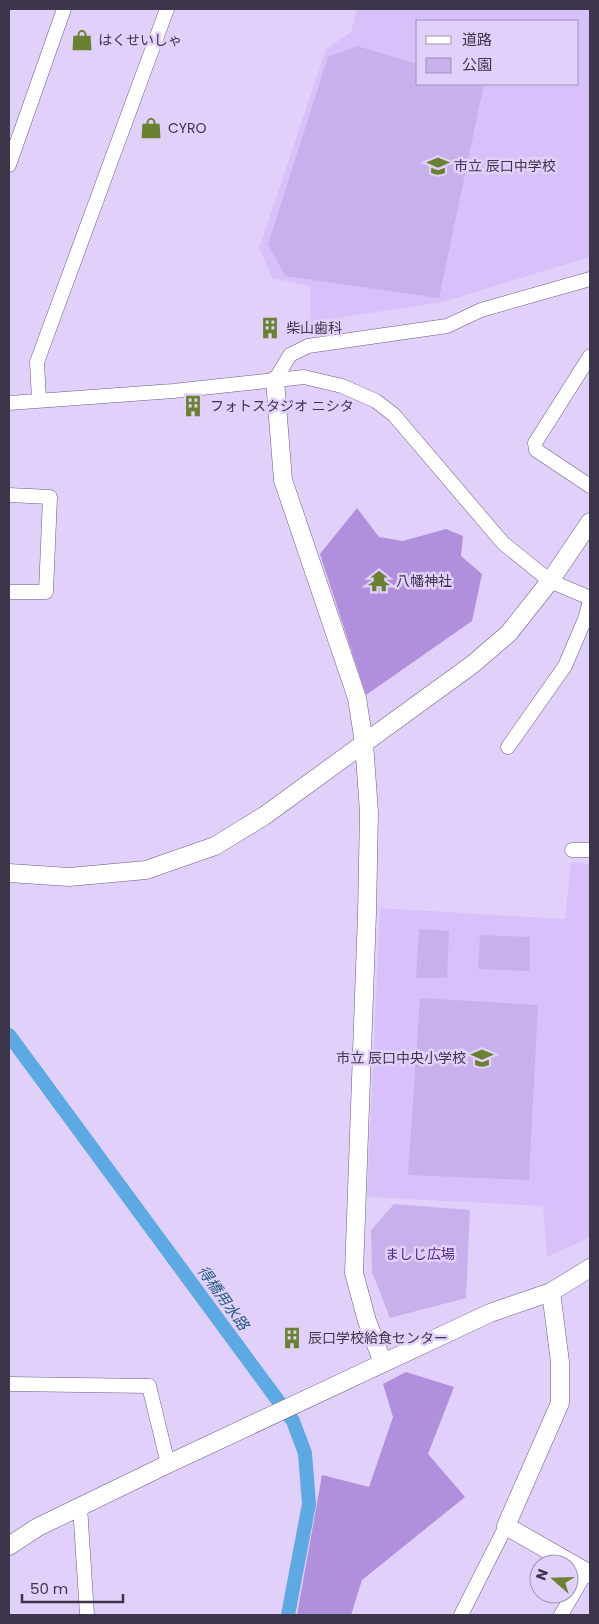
<svg xmlns="http://www.w3.org/2000/svg" width="599" height="1624" font-family="Poppins,'Noto Sans JP',sans-serif">
  <style>
    .built { fill: #d8c1fb; fill-rule: evenodd }
    .green { fill: #c8b0ed }
    .forest { fill: #b08fdc }
    .lines { fill: none; stroke-linecap: round; stroke-linejoin: round }
    .canal { stroke: #5ca9e3; stroke-width: 14 }
    .minor-casing { stroke: #6c5a87; stroke-width: 15 }
    .tertiary-casing { stroke: #6c5a87; stroke-width: 19 }
    .minor { stroke: #fff; stroke-width: 14 }
    .tertiary { stroke: #fff; stroke-width: 18 }
    .labels { text-anchor: middle; stroke-width: 5; stroke-linejoin: round; paint-order: stroke }
    .poi-label { font-size: 14px; fill: #3d3549; stroke: #e1d1fa; text-anchor: start }
    .park-label { font-size: 14px; fill: #542881; stroke: #e1d1fa }
    .water-label { font-size: 15px; font-style: italic; fill: #245c83; stroke: #e1d1fa }
  </style>
  <rect width="100%" height="100%" fill="#e1d1fa"/>
  <!-- built -->
  <path class="built" d="M357,9H590V257L443,302L311,322L310,286L272,278L259,248L326,49L351,32ZM418,21H578V84H418Z
    M571,862L590,864V1237L547,1257L543,1206L367,1197L380,908L565,919Z"/>
  <!-- green -->
  <path class="green" d="M357,46L418,64V84H484L439,298L285,276L268,244L328,57Z
    M419,929L449,931L447,978H416Z
    M480,935L530,937V971L478,969Z
    M420,998L538,1005L529,1180L408,1175Z
    M394,1204L470,1210L466,1298L390,1318L372,1272L371,1230Z"/>
  <!-- forest -->
  <path class="forest" d="M357,508L379,537L403,541L446,529L463,536L461,556L482,574L472,621L366,695L320,554Z
    M406,1372L454,1387L428,1454L465,1497L362,1580L351,1615H297L322,1475L369,1487L393,1417L383,1384Z"/>
  <g class="lines">
    <!-- canal -->
    <path class="canal" d="M9,1035L293,1421L305,1453L309,1504L288,1615"/>
    <!-- minor casing -->
    <g class="minor-casing">
      <path id="minor" d="M9,165L64,9
        M590,356L535,443L536,450L590,486
        M275,380L290,355L308,346L447,326L481,310L590,279
        M39,400L37,362L167,9
        M9,403L173,391L304,377L342,386L376,401L394,415L503,543L550,581L590,598
        M9,495L50,497L46,592H9
        M508,747L565,666L585,619L590,601
        M572,850H590
        M9,1384L149,1386L168,1464
        M80,1506L87,1615
        M461,1615L506,1526
        M561,1615L586,1572"/>
    </g>
    <!-- tertiary casing -->
    <g class="tertiary-casing">
      <path id="tertiary" d="M275,380L283,480L357,698L364,743L369,812L367,913L354,1273L367,1321L383,1363
        M9,873L69,877L146,870L215,846L264,816L473,664L509,633L550,581L590,522
        M551,1292L560,1362V1403L506,1526L590,1574
        M9,1546L38,1527L168,1464L490,1313L551,1292L590,1268"/>
    </g>
    <!-- minor -->
    <use href="#minor" class="minor"/>
    <!-- tertiary -->
    <use href="#tertiary" class="tertiary"/>
  </g>
  <!-- icons -->
  <defs>
    <g id="shop-bare" transform="scale(1.725)"><path d="M-5-2.5h2.3a2.7 3.5 0 0 1 5.4 0H5L5.5 6h-11ZM-1.5-2.5h3a1.5 2.3 0 0 0-3 0Z" fill="#6b8132" stroke="#e1d1fa" stroke-width="2.5" paint-order="stroke"/></g>
    <g id="school-bare" transform="scale(1.725)"><path d="M0-5L7-2L0 1L-7-2ZM-4 1L0 2.5L4 1V4Q0 6-4 4Z" fill="#6b8132" stroke="#e1d1fa" stroke-width="2.5" paint-order="stroke"/></g>
    <g id="building-bare" transform="scale(1.725)"><path d="M-4-6H4V6H1V3H-1V6H-4ZM-2.5-4.3h1.7v1.8h-1.7ZM.8-4.3h1.7v1.8H.8ZM-2.5-1h1.7V.8h-1.7ZM.8-1h1.7V.8H.8Z" fill="#6b8132" stroke="#e1d1fa" stroke-width="2.5" paint-order="stroke"/></g>
    <g id="temple-bare" transform="scale(1.725)"><path d="M0-6L5-2H3V0L6.5 2.5H4V6H1.5V3h-3V6H-4V2.5H-6.5L-3 0V-2H-5Z" fill="#6b8132" stroke="#e1d1fa" stroke-width="2.5" paint-order="stroke"/></g>
  </defs>
  <g fill-rule="evenodd">
    <use href="#shop-bare" x="82" y="40"/>
    <use href="#shop-bare" x="151" y="128"/>
    <use href="#school-bare" x="438" y="166"/>
    <use href="#building-bare" x="270" y="328"/>
    <use href="#building-bare" x="193" y="406"/>
    <use href="#temple-bare" x="379" y="581"/>
    <use href="#school-bare" x="482" y="1058"/>
    <use href="#building-bare" x="292" y="1338"/>
  </g>
  <g class="labels">
    <!-- poi labels -->
    <g class="poi-label">
      <text x="98" y="45">はくせいしゃ</text>
      <text x="168" y="133">CYRO</text>
      <text x="454" y="171">市立 辰口中学校</text>
      <text x="286" y="333">柴山歯科</text>
      <text x="210" y="411">フォトスタジオ ニシタ</text>
      <text x="396" y="586">八幡神社</text>
      <text x="466" y="1063" text-anchor="end">市立 辰口中央小学校</text>
      <text x="308" y="1343">辰口学校給食センター</text>
    </g>
    <!-- park labels -->
    <g class="park-label">
      <text x="420" y="1259">ましじ広場</text>
    </g>
    <!-- water labels -->
    <g class="water-label">
      <text transform="translate(223 1298) rotate(54)" y="5">得橋用水路</text>
    </g>
  </g>
  <!-- border -->
  <rect width="599" height="1624" fill="none" stroke="#3d3549" stroke-width="20"/>
  <!-- legend -->
  <rect x="416" y="20" width="162" height="65" fill="#e1d1fa" stroke="#9f93b3"/>
  <rect x="426" y="36" width="25" height="8" fill="#ffffff" stroke="#9f93b3"/>
  <text x="462" y="45" font-size="15" fill="#3d3549">道路</text>
  <rect x="426" y="58" width="25" height="15" fill="#c8b0ed" stroke="#9f93b3"/>
  <text x="462" y="70" font-size="15" fill="#3d3549">公園</text>
  <!-- north arrow -->
  <g transform="translate(554 1579) rotate(290)"><circle r="24" fill="#e1d1fa" stroke="#9f93b3"/>
  <path d="M0-4L9 19L0 12L-9 19Z" fill="#6b8132"/>
  <text y="-8" font-size="14" font-weight="bold" text-anchor="middle" fill="#3d3549">N</text>
  </g>
  <!-- scale -->
  <path d="M22 1594v8h101v-8" fill="none" stroke="#3d3549" stroke-width="2.5"/>
  <text x="30" y="1594" font-size="15" fill="#3d3549" stroke="#e1d1fa" stroke-width="4" paint-order="stroke">50 m</text>
</svg>
